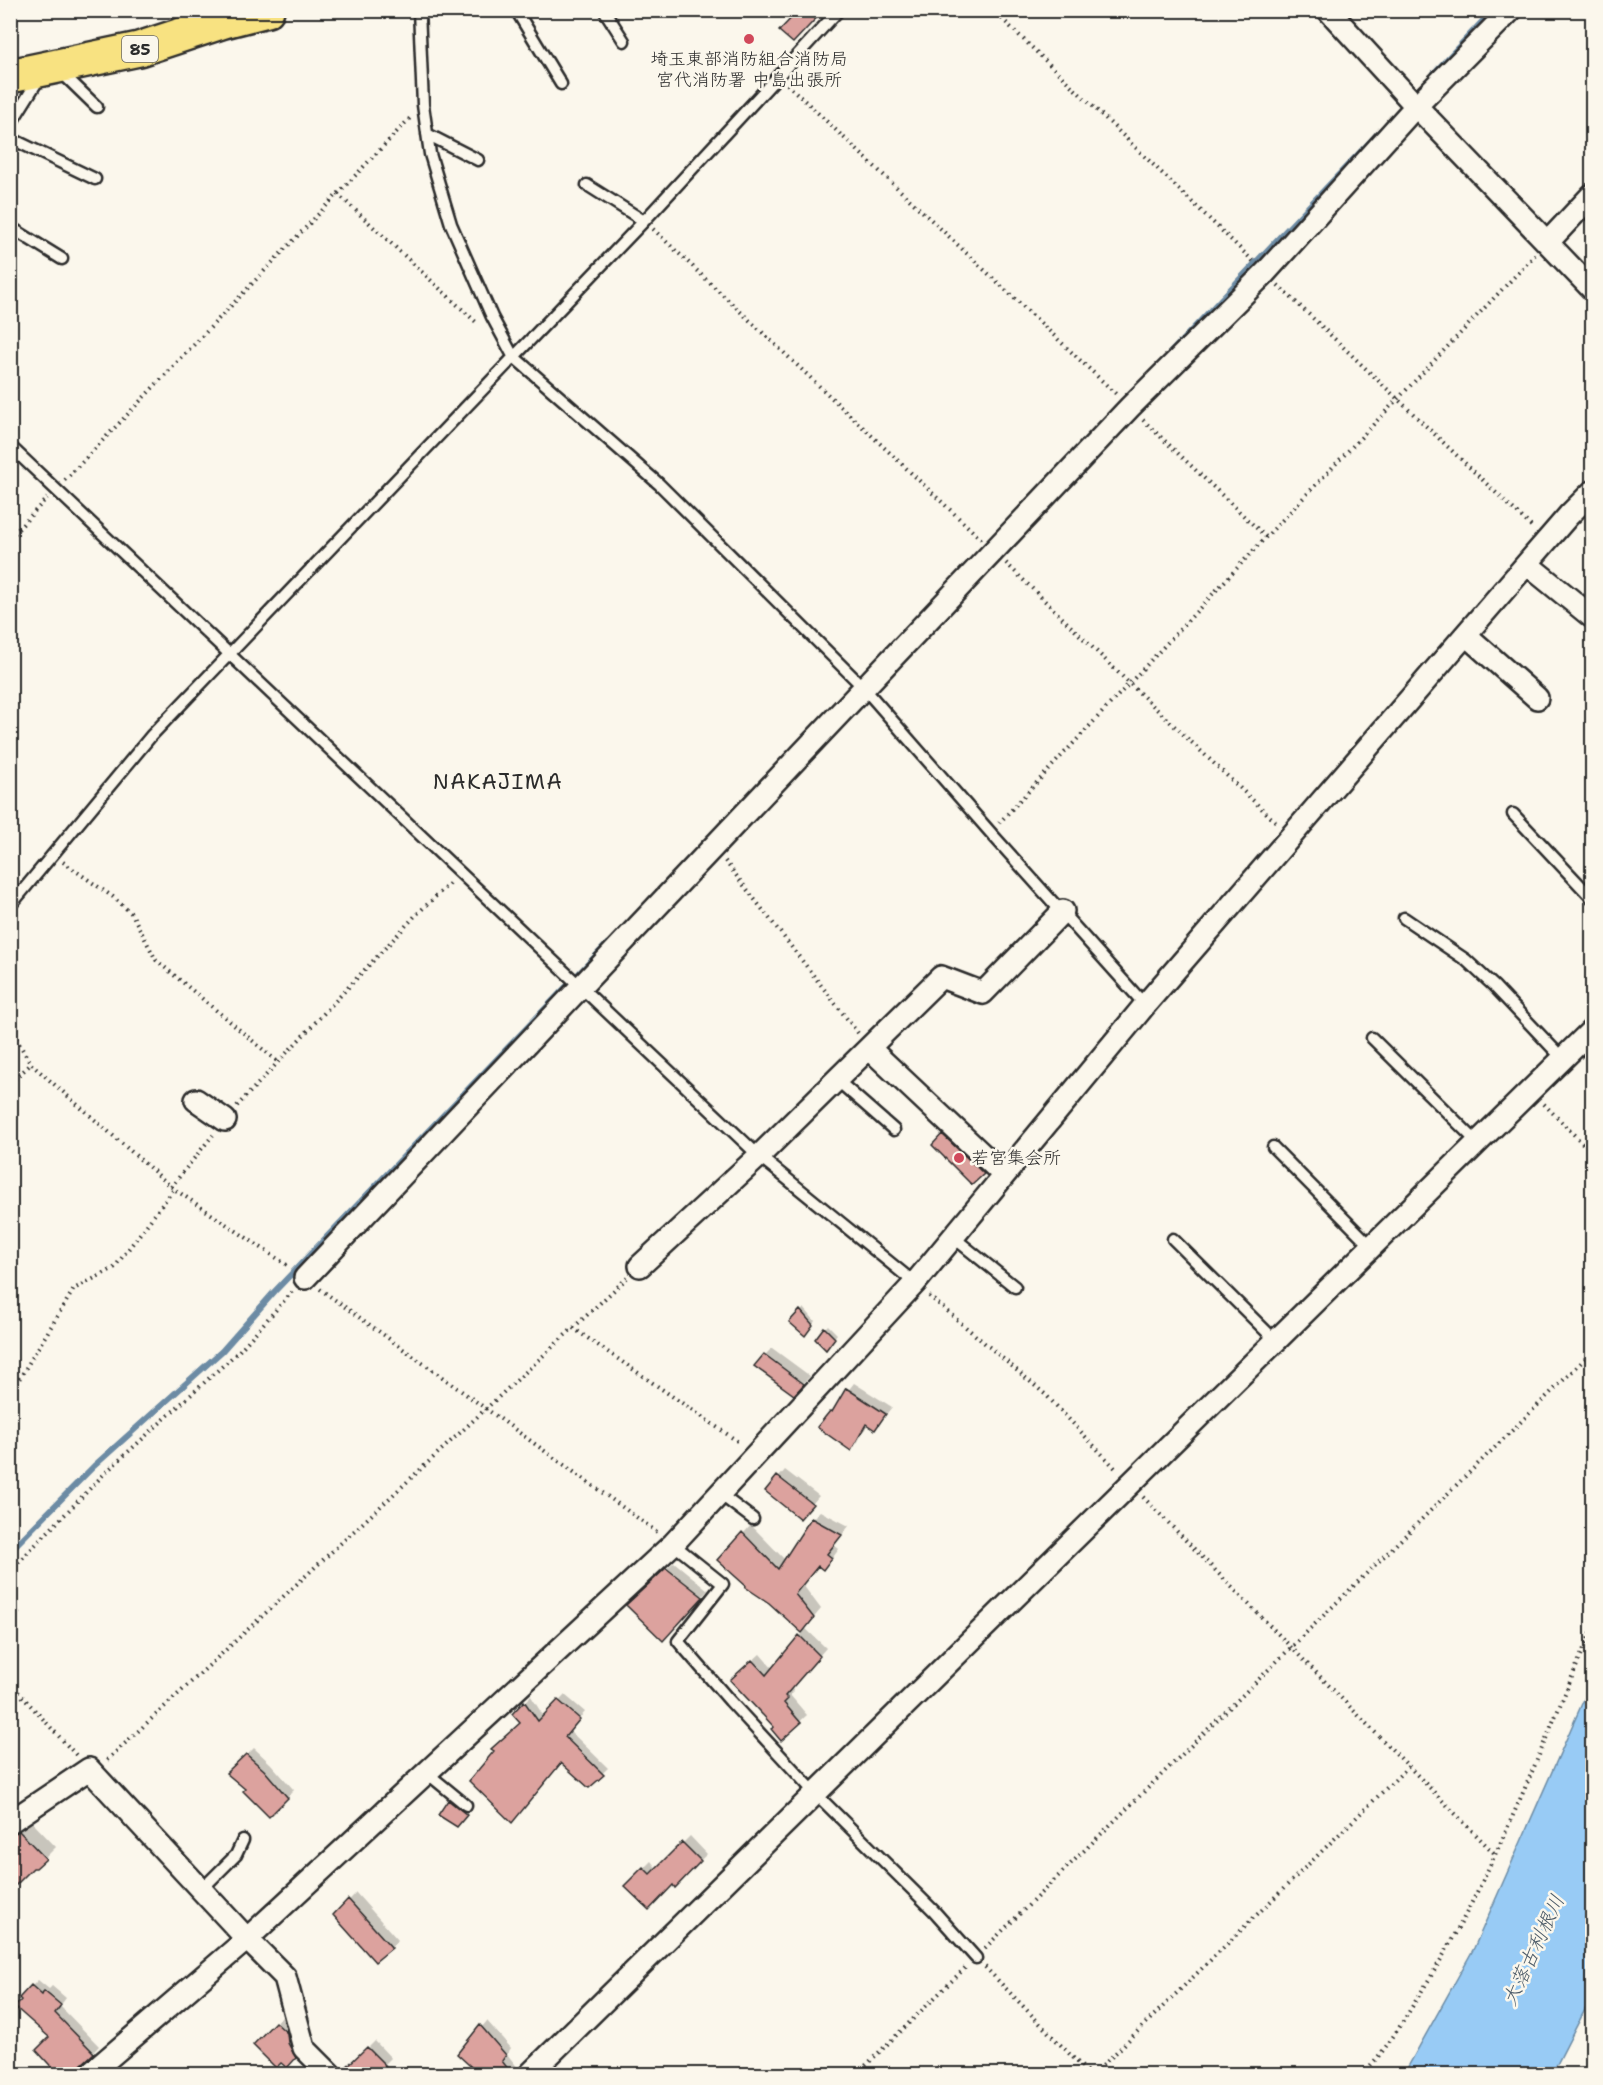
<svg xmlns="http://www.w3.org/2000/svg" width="1603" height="2085" font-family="'Shantell Sans','Klee One',sans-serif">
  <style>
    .water { fill: #98cbf5; stroke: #6c8ba4; stroke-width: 1.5 }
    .shadow { fill: #0003 }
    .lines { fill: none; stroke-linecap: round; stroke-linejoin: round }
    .stream { stroke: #6c8ba4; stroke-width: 6 }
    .building { fill: #dca29e; stroke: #2b2b2b; stroke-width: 1.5 }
    .service-casing { stroke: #2b2b2b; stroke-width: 15 }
    .minor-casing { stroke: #2b2b2b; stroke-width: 26 }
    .primary-casing { stroke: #2b2b2b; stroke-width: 38 }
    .path { stroke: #2b2b2b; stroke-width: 4; stroke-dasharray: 1.5 4.5; stroke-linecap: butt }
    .service { stroke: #fbf7ec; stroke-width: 10 }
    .minor { stroke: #fbf7ec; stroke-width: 21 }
    .primary { stroke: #f8e281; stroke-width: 33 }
    .poi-dot { fill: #d1495b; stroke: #fbf7ec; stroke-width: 2 }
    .labels { text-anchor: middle; stroke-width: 5; stroke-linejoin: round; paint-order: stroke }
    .shield { fill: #fbf7ec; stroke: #696865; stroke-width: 1.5 }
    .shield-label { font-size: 16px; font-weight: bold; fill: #2b2b2b }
    .poi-label { font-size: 18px; fill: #2b2b2b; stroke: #fbf7ec }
    .water-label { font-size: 20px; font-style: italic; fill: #4c5b68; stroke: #fbf7ec }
    .quarter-label { font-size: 21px; letter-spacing: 1.5px; fill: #2b2b2b; stroke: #fbf7ec }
  </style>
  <rect width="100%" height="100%" fill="#fbf7ec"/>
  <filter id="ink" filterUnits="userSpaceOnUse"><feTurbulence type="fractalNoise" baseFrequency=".0167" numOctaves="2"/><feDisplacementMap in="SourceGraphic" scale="12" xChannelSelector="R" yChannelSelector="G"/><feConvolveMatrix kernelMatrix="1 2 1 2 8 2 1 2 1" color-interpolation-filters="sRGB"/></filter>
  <g filter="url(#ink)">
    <!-- water -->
    <path class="water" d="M1592,1681V1996L1552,2074H1404L1474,1948Z"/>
    <!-- shadow -->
    <path class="shadow" d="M957,1120L997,1158L972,1183L943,1135Z
      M804,1308L815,1321L808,1331L791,1322Z
      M828,1325L837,1334L829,1345L825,1328Z
      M772,1348L810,1376L794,1393L765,1355Z
      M854,1383L892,1407L875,1428L868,1424L857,1443L851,1449L831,1412Z
      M785,1470L819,1496L807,1510L767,1491Z
      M820,1511L849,1526L834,1545L839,1549L831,1560L823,1568L819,1565L803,1585L821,1609L805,1628L826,1648L791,1688L794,1691L790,1695L807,1715L781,1739L776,1726L739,1673L760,1654L773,1669L803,1633L770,1602L720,1560L751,1525L785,1560L812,1519Z
      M674,1562L708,1590L670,1632L634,1599Z
      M10,1597L21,1613L10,1623Z
      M565,1695L585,1712L569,1730L608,1768L589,1786L514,1714L531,1696L544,1717Z
      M254,1748L271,1764L294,1790L269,1815L247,1789L229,1773Z
      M452,1798L468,1811L456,1825L450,1801Z
      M31,1821L56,1847L36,1867L10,1841Z
      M690,1836L707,1854L675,1885L673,1883L626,1886L651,1861L657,1869Z
      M356,1893L398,1940L391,1947L335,1915Z
      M38,1980L49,1989L52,1986L66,1998L60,2006L99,2046L84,2062L83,2069L85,2074H79L81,2062H78L76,2074H61L38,2050L51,2037L32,1986Z
      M282,2017L292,2027L301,2051L293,2060L255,2045Z
      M487,2021L511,2048L507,2054L518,2068L511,2074H480L459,2054Z
      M375,2041L391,2058L375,2074H344V2072Z"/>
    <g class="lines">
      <!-- stream -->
      <path class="stream" d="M1434,73L1493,10
        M1170,353L1382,129
        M10,1551L94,1466L222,1351L275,1291L607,944"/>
    </g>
    <!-- building -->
    <path class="building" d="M799,10H824L793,43L779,31Z
      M942,1134L984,1174L972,1185L932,1145Z
      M800,1310L813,1325L805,1336L789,1322Z
      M824,1327L835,1338L826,1350L815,1339Z
      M764,1354L804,1384L794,1395L754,1366Z
      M846,1388L886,1414L875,1430L866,1424L851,1451L817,1427L830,1411L832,1412Z
      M777,1476L813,1504L800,1519L765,1491Z
      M811,1518L842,1535L827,1554L832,1558L823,1570L818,1566L795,1594L814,1618L802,1633L769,1603L745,1587L746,1586L717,1560L742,1532L778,1569Z
      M666,1568L703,1597L663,1641L626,1605Z
      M799,1635L820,1656L785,1696L788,1699L784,1703L801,1723L781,1741L771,1729L774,1727L730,1680L752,1660L766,1675Z
      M558,1700L580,1719L565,1737L604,1775L589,1788L561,1763L512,1823L469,1781L494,1751L491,1749L520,1723L512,1714L524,1701L538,1721Z
      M246,1754L264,1770L288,1798L269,1817L243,1791L245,1789L226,1773Z
      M448,1800L467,1815L457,1827L438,1815Z
      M19,1831L46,1859L36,1868H33L10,1891V1835Z
      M682,1842L701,1861L675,1888L673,1885L649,1910L624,1886L643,1867L650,1874Z
      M348,1899L392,1948L375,1962L333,1915Z
      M31,1985L42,1995L44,1991L61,2005L55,2013L94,2053L81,2065L77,2074H58L36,2050L49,2037L15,2007L21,2000L19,1998Z
      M275,2022L287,2033L288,2043L296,2058L287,2068L281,2063L276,2068L253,2045Z
      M480,2025L506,2055L502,2061L512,2074H479L457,2054Z
      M367,2047L386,2066L377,2074H342V2071Z"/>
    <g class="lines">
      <!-- service casing -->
      <g class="service-casing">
        <path id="service" d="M419,10L423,105L430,154L451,224L492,317L513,356L659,484L863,687L990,832L1145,1005
          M516,10L561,84
          M604,10L624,41
          M61,72L97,107
          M10,125L40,77
          M427,134L478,160
          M10,138L95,179
          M587,185L644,221
          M10,227L62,259
          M10,446L759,1156L915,1283
          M1513,814L1592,898
          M10,906L151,736L644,221L839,10
          M1404,918L1466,960L1494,986L1563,1059
          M1372,1038L1478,1143
          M837,1080L894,1130
          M1273,1147L1372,1247
          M953,1237L1015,1287
          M1173,1239L1276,1341
          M720,1494L753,1519
          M673,1544L723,1584L678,1641L730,1701L816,1794L934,1911L976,1958
          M427,1773L466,1805
          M201,1890L236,1855L243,1840"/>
      </g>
      <!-- minor casing -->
      <g class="minor-casing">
        <path id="minor" d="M1328,10L1416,106L1592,289
          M1548,242L1592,195
          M1527,564L1592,617
          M1466,635L1537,698
          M869,1048L1004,1175
          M196,1100L225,1120
          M640,1266L759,1156L941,977L983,993L1063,911
          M305,1278L1130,407L1265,273L1416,106L1511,10
          M10,1822L89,1769L247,1939L285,1977L304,2048L330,2074
          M90,2074L247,1939L673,1544L915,1283L1145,1005L1569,515L1592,492
          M530,2074L1592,1030"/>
      </g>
      <!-- primary casing -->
      <g class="primary-casing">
        <path id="primary" d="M10,76L139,49L224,21L267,10"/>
      </g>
      <!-- path -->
      <path class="path" d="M993,10L1253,261
        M787,84L1116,394
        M338,194L478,324
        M653,229L981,539
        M1278,285L1533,528
        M1143,420L1266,537
        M65,480L412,116
        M10,538L47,498
        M1006,563L1130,684L1278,824
        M999,823L1266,537L1535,255
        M725,861L858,1033
        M63,862L113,897L132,914L156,960L278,1062
        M10,1028L31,1064L174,1189L290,1267
        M10,1083L31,1064
        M1544,1104L1592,1153
        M237,1106L416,915L451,882
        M171,1187L213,1135
        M320,1289L657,1532
        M929,1296L1046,1395L1117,1470
        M573,1328L740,1443
        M10,1394L74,1289L114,1268L174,1189
        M1143,1497L1495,1854
        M10,1571L105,1473L239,1351L292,1292
        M10,1683L76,1755
        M107,1760L627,1278
        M985,1948L1592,1352
        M985,1967L1089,2074
        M857,2074L967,1966
        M1094,2074L1409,1766
        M1362,2074C1385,2052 1401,2025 1418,1997C1490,1885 1539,1752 1592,1630"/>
      <!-- service -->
      <use href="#service" class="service"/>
      <!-- minor -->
      <use href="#minor" class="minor"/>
      <!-- primary -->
      <use href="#primary" class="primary"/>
    </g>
  </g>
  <!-- markers -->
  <g class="poi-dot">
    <circle cx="749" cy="39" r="6"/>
    <circle cx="959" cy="1158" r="6"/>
  </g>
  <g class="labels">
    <!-- shield labels -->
    <rect class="shield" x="122" y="36" width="36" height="26" rx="4.5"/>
    <g class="shield-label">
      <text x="140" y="55">85</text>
    </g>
    <!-- poi labels -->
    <g class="poi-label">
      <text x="749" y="65">埼玉東部消防組合消防局<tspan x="749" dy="21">宮代消防署 中島出張所</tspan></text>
      <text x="971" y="1164" text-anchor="start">若宮集会所</text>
    </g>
    <!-- water labels -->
    <g class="water-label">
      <text transform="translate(1533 1950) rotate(-65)" y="7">大落古利根川</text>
    </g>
    <!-- quarter labels -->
    <g class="quarter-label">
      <text x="498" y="789">NAKAJIMA</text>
    </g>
  </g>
  <!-- margin -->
  <rect width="1603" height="2085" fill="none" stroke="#fbf7ec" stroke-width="36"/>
  <rect x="18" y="18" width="1567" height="2049" fill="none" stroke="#2b2b2b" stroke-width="2" filter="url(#ink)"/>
</svg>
